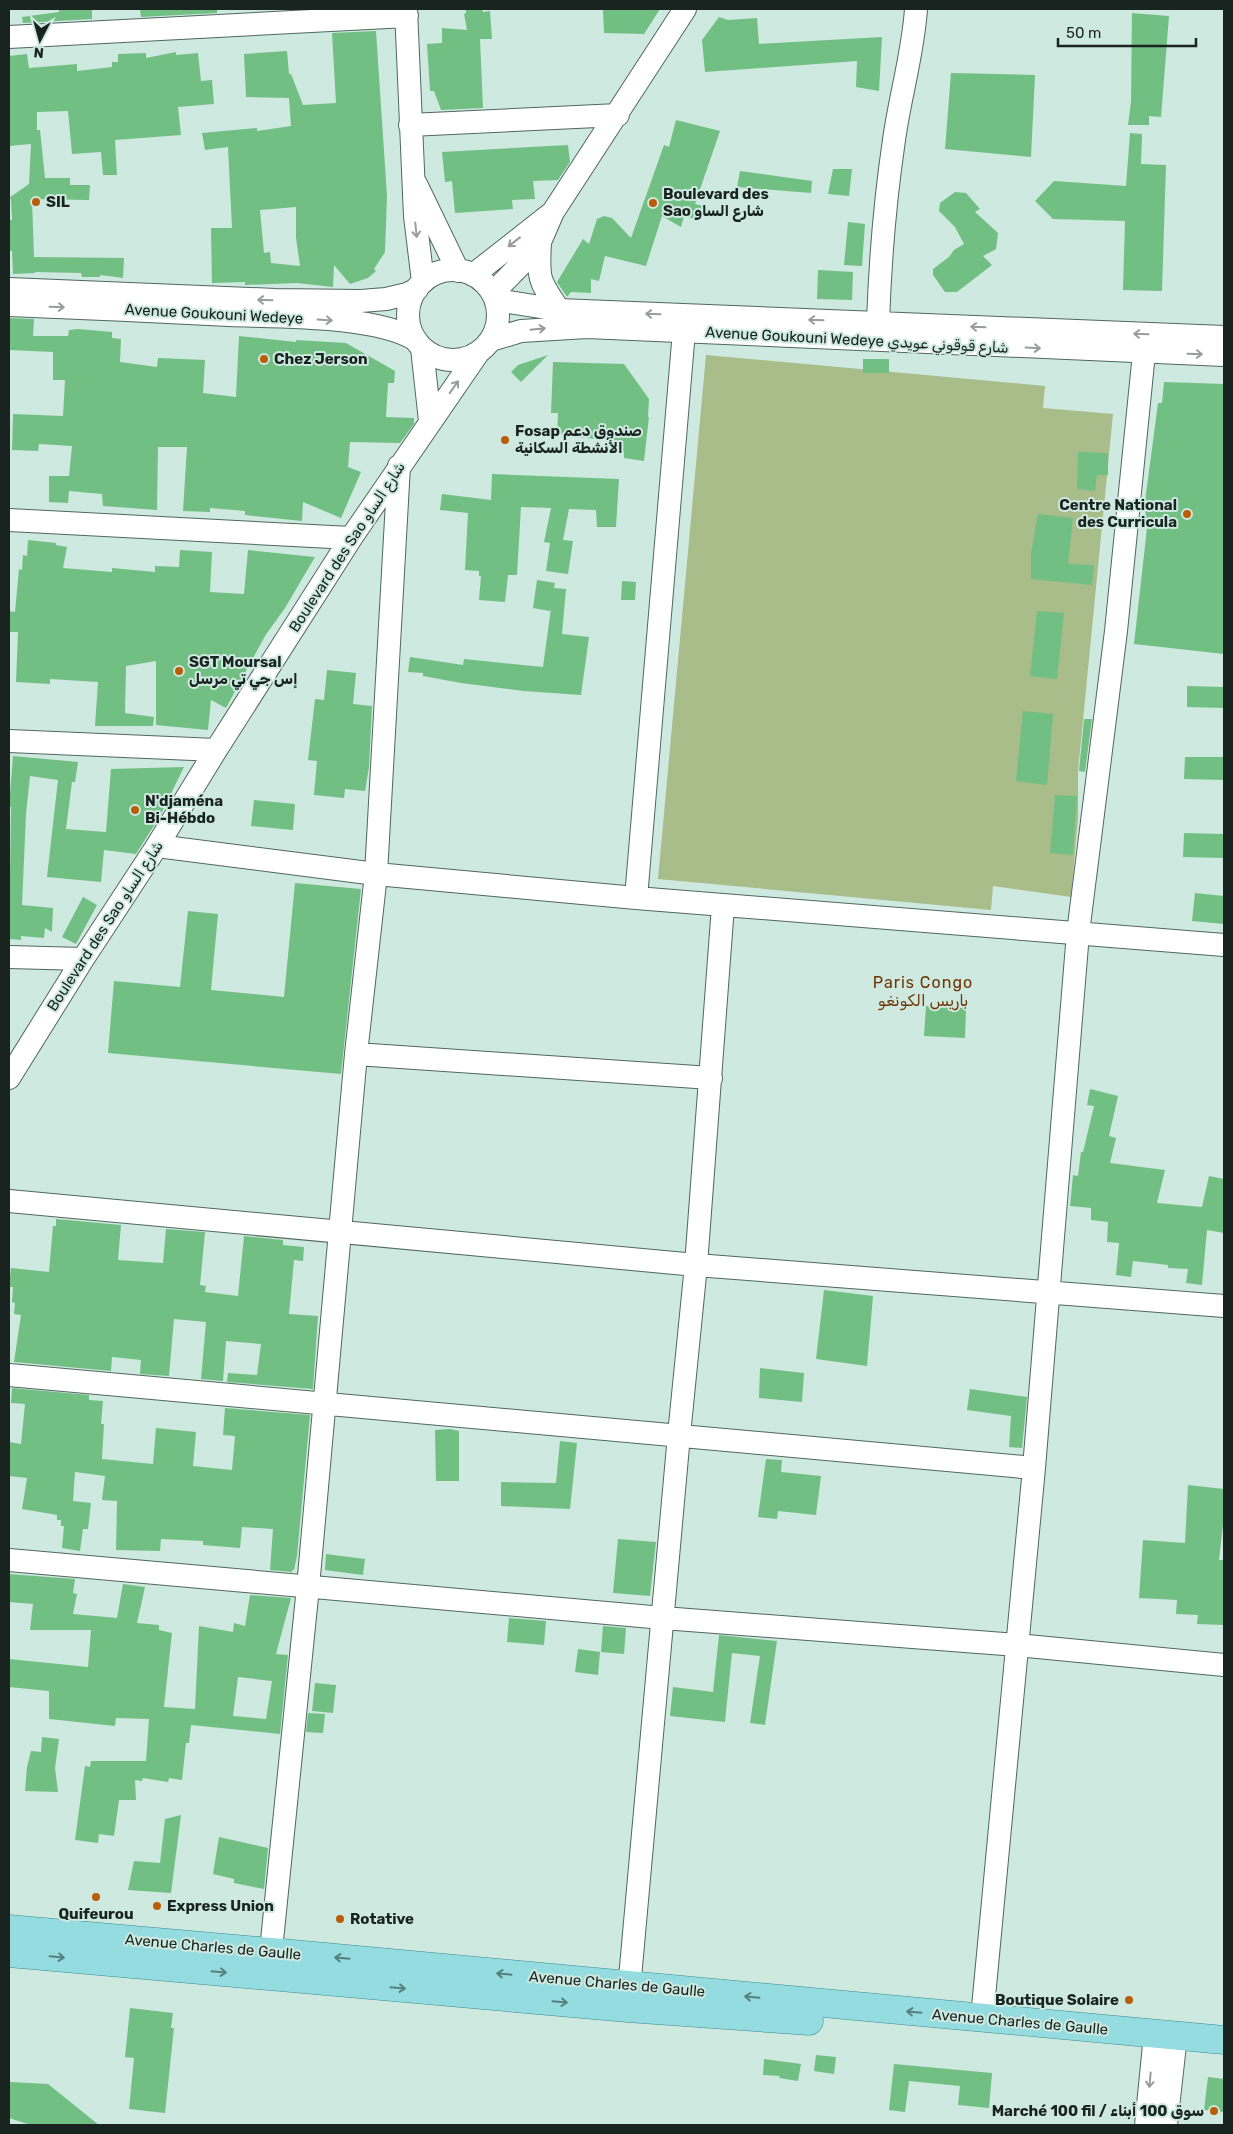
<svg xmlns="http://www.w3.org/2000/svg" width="1233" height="2134" font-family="Rubik,Vazirmatn,sans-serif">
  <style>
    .green { fill: #a9bd8a }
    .building { fill: #72bf83; fill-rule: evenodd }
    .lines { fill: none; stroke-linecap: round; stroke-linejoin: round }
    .minor-casing { stroke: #506760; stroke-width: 24 }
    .major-casing { stroke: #3b8c8e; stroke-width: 29 }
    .minor { stroke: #fff; stroke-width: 22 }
    .major { stroke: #94dcdf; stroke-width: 28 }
    .oneway { stroke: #989c9b }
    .oneway2 { stroke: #568080 }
    .poi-dot { fill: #ba5d08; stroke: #cee9e0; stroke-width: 2 }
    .labels { text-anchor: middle; stroke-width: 4; stroke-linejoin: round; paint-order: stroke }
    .poi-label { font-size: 15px; font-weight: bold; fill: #192320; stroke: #cee9e0; text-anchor: start }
    .street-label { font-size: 15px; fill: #192320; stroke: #cee9e0 }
    .neighbourhood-label { font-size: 16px; letter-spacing: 1px; fill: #703502; stroke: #cee9e0 }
  </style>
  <rect width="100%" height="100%" fill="#cee9e0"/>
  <!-- green -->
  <path class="green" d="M706,355L1045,386L1043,408L1113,414L1078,771V818L1071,897L993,886L991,910L658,879Z"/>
  <!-- building -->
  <path class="building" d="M59,9H92V19L23,23L22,17L59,12Z
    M140,9H217V13L141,17Z
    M466,9H482L483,12L490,11L492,39H480L483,108L441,110L434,91H430L427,44L442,43V28L467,30L464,14L466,13Z
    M603,9H660L644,34L604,33Z
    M1132,13L1169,16L1161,117L1149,116V125H1128L1131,102Z
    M719,17L728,20L757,18L759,44L882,37L879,91L856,87L857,61L705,72L702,40Z
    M376,31L387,196L385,252L374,269L376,271L368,278L350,284L334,265L333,287L297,283L245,285V282L212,283L211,228H232L228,147L205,150L202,133L257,128V131L291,126L289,98L246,97L244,54L287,51L289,74H291L303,105L336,103L332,33ZM296,207V238L300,266L271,263L270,252L264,253L260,210Z
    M176,52V55L198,53L201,81L212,80L214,104L178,107L181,135L115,140L117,175H103L101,152L72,154L68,111L37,112V130H40L45,178H70V185H90L89,200L32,199L34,257L124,258L123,278L100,275V277H82L81,273L35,272V273L13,274L12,251H9V220H12L11,199L9,198L29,184L31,144L9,146V56L27,54L29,68L77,64V71L112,67V62H118V54L146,53V58Z
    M951,73L1035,75L1031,157L945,149Z
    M676,120L720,131L695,204L703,206L700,220L684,216L681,227L662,216L646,266L605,256L599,281L591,279V293L571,292L567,297L557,282L583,239L589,244L597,219L604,216L612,218L631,238L664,145L669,147Z
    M1130,133L1142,134L1141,164L1166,165L1162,291L1123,290L1125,221L1053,219L1035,201L1054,181L1126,186Z
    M568,145L570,162L558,180L533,181L535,199L512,200L513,209L455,213L452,181L445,182L442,152Z
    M833,169H852L849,196L828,194Z
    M740,171L812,181L811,193L737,187Z
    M955,192L966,193L980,209L975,212L998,233L996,249L983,256L992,265L957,292H945L933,275V269L949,257L954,250L964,244L955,227L939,211L940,203Z
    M848,222L865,224L862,266L844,265Z
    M818,270L853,272L852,300L817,299Z
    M9,318L34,319L33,336H68L69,330L78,329L112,332V338L121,339L120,362L157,367L158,358L205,360L203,393L236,397L239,336L296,342V340L346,343L395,371L394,383H388L386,417L414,418V424L400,443L350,442L348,467L361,472L341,518L303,502L302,521L245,515V511L210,508V512L183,511L187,447H158L157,510L103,506L102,494L69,491L68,503L49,502V476H69L72,446L39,444L38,451L12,450L13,414L63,416L65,380H53V352L9,350Z
    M548,355L521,382L511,372L518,365Z
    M863,359H889V373H863Z
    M553,362L624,364L649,399L648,417H649L644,461L624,458V452L609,451V440L563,436V434H557L558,413H551Z
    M1164,382L1224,384V654L1134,644L1148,519H1145L1146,509H1144L1158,403H1162Z
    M1078,452L1108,453V475H1097L1095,491L1077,489Z
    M492,474L619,479L616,527H597L596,510L569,509L563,540L573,541L568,574L546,571L550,543L544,542L551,508L521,507L517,575H508L505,602L479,600L481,576H479V571L465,570L468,513L440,510L442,494L491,500Z
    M1038,514L1073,518L1068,564L1094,565L1092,585L1031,579V553Z
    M28,540L56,543V545L67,547L63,568L112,572V568L155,572V566L179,567L180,550L212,552L210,592L244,594L248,550L315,557L285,608L265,636L226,708L211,700L208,730L156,725V661L126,666L125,713L154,717L153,726H95L98,682L50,679V684L16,682L18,632H9V611L15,612L19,569L22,570L23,555L27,556Z
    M537,580L555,583L554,588L566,589L562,634L589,637L581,695L524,691L461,683L423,676V673L408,672L410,657L463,665L464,659L543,667L551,608L550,611L533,608Z
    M622,581L636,582L635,600H621Z
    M1037,611L1064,613L1057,679L1030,676Z
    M327,670L356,673L353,704L372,706L369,767L365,791L345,789L344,798L314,795L317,761L308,760L315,699L324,700Z
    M1187,686L1224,687V708L1187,707Z
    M1023,711L1053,714L1047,785L1016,781Z
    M1084,719H1092L1085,772L1079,771Z
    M13,756L78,762L75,782H72L66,829L106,832L111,769L184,767L160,816L136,854L104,850L101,882L47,877L58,780L30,776L26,814L22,905L53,908L52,932L45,928L44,938L21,936V940L9,939L11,807L9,806Z
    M1185,757H1224V780L1184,779Z
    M1055,795L1077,796L1073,855L1050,853Z
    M254,800L295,804L293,830L251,826Z
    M1184,833L1224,834V858L1183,857Z
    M295,883L361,889L341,1074L108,1053L114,981L180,987L188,911L218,914L211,990L284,997Z
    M1195,893L1224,896V924L1192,921Z
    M83,897L97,905L76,944L62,937Z
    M926,1006L966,1008L965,1038L924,1036Z
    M1090,1089L1118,1096L1109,1136L1116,1138L1110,1163L1165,1170L1157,1203L1202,1207L1209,1176L1224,1179V1233L1207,1230L1202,1285L1186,1283L1188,1269L1168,1268V1265L1133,1261L1131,1277L1116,1275L1119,1243L1107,1242L1108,1222L1091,1220V1208L1070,1206L1073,1175L1078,1176L1081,1152H1083L1094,1106L1087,1105Z
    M56,1219L121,1225L118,1260L163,1263L166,1229L205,1232L200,1285L206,1286L205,1292L238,1296L244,1236L283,1240V1245L304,1247L303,1261L294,1260L289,1314L318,1316L313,1389L227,1382L228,1373L257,1375L261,1344L226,1341L223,1381L201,1379L206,1322L174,1319L169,1376L140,1374L141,1360L112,1357L111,1371L14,1362L21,1315L14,1314L15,1303L12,1302L13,1287H9L11,1268L49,1272L53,1226H56Z
    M824,1290L873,1296L867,1366L816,1359Z
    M760,1368L804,1373L802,1402L759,1398Z
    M12,1388L89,1395V1400L103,1401L101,1424H104L102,1459L153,1464L156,1428L196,1432L193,1466L232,1470L235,1436L223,1435L225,1408L310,1415L297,1556L294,1570H292V1572L270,1570L273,1529L242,1527L240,1548L203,1545V1541L161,1539L160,1551L116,1550L117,1501L102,1500L105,1476L75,1472L73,1501L91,1503L88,1529H83L80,1551L62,1548L64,1526H61V1520H57V1515L22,1509L27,1478L9,1476V1442L21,1444L25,1404L11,1403Z
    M970,1389L1027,1397L1022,1448L1009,1447L1011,1416L967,1410Z
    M450,1429L459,1431V1481H436L435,1430Z
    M560,1441L577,1443L570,1509L501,1506V1482L556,1483Z
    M766,1459L782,1460L781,1472L821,1476L816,1515L778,1511L777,1519L758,1517Z
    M1188,1485L1224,1489V1516L1219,1560H1224V1625L1197,1624L1198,1615L1176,1614L1177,1600L1139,1598L1143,1540L1185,1543Z
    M618,1539L656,1542L650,1596L613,1593Z
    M326,1554L365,1559L363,1575L325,1570Z
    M9,1574L75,1579L73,1593L77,1594L73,1614L117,1618L123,1584L145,1587L137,1623L159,1625V1630L172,1633L164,1707L195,1709L199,1626L233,1632L234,1623L245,1626L250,1595L291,1598L276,1654L288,1655L280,1734L191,1725L189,1743H186L182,1780L169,1778L168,1782L143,1778L142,1781L135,1780L136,1800H119L114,1836L99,1834L98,1843L75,1840L85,1766L90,1767L91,1761H146L149,1719L116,1718L115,1726L49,1719V1691L9,1687V1659L88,1667L91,1630H30L33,1604L9,1602ZM238,1677L272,1681L266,1719L233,1716Z
    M509,1618L546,1621L544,1645L507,1642Z
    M603,1626L626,1628L624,1654L601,1652Z
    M719,1635L777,1641L765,1725L750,1723L760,1656L732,1653L725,1722L670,1716L673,1687L713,1692Z
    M578,1649L600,1652L598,1675L575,1672Z
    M315,1683L336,1685L333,1713L312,1711Z
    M308,1713L325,1714L323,1733L306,1732Z
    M42,1737L59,1739L55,1768L58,1792L25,1791L27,1767L31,1751L41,1752Z
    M181,1815L171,1893L128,1890L134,1861L160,1863L165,1819Z
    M219,1837L268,1848L264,1889L234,1883V1879L213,1874Z
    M130,2008L173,2013L171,2028H174L165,2113L129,2109L134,2058L125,2057Z
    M816,2055L836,2057L834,2074L814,2071Z
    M764,2059L801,2064L798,2081L779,2078L780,2076L763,2075Z
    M894,2064L992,2073L989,2108L958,2105L960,2086L909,2081L905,2112L889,2110Z
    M1208,2077L1224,2079V2112L1204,2110Z
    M9,2082L48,2084L99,2125H31L9,2118Z"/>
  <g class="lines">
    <!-- minor casing -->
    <g class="minor-casing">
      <path id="minor" d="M406,9L415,216L423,282
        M9,37L407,16
        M410,125L618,115
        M416,184L458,271
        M540,242C538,278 538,280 559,310
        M408 315a45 45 0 1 1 90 0a45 45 0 1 1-90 0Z
        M473,275L552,213
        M9,289L275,300L361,301L386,299L407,294L417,289
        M493,293L530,255L540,242L553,212L685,9
        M496,300L559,310L1224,337
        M9,305C82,308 156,311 229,315C278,317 375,315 416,340
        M878,323C880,262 885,201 894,140C900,96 913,54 916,9
        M491,340L521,331L587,327L1224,355
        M422,348L430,421
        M9,520L351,538
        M9,741L216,750
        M157,846L376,874L636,898L1224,945
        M636,898L685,319
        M9,957L83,959
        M356,1054L711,1078
        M9,1078L83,959L157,846L216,750L351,538L478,353
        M9,1201L696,1265L1224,1306
        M9,1375L1034,1468
        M9,1560L663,1618L1017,1645L1224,1665
        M269,1970L308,1587L356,1054L376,874L399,466
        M628,2000L679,1435L696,1265L723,906
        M982,2018L1034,1468L1078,933L1116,631L1144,353
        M1146,2125L1155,2035
        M1166,2125L1176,2036"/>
    </g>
    <!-- major casing -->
    <g class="major-casing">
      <path id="major" d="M9,1929L271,1952L1224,2040
        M9,1953L628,2008L809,2021"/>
    </g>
    <!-- minor -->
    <use href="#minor" class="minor"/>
    <!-- major -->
    <use href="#major" class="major"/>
  </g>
  <!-- one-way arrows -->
  <defs><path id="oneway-shaft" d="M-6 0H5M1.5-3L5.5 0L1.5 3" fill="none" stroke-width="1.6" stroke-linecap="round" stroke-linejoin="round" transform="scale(1.25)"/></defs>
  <g class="oneway">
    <use href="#oneway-shaft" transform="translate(416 230) rotate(84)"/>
    <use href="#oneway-shaft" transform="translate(514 242) rotate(142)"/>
    <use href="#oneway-shaft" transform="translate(265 300) rotate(-178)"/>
    <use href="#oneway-shaft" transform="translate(57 307) rotate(2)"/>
    <use href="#oneway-shaft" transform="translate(653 314) rotate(-178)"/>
    <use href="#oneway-shaft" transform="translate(325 320) rotate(4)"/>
    <use href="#oneway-shaft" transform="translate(816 320) rotate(-178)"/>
    <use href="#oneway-shaft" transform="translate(978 327) rotate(-178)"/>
    <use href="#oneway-shaft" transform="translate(538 329) rotate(-6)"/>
    <use href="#oneway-shaft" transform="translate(1141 334) rotate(-178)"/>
    <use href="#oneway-shaft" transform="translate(1033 348) rotate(3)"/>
    <use href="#oneway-shaft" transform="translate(1195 354) rotate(2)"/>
    <use href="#oneway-shaft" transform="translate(454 387) rotate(-55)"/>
    <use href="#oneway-shaft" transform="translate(1150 2080) rotate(95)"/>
  </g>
  <g class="oneway2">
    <use href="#oneway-shaft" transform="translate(57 1957) rotate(5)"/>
    <use href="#oneway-shaft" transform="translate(342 1958) rotate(-175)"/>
    <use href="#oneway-shaft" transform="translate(219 1972) rotate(5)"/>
    <use href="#oneway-shaft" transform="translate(504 1974) rotate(-175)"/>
    <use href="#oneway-shaft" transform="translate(398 1988) rotate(5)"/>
    <use href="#oneway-shaft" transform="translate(752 1997) rotate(-175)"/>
    <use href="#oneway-shaft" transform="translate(560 2002) rotate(5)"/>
    <use href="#oneway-shaft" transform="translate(914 2012) rotate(-175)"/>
  </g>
  <!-- markers -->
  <g class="poi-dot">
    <circle cx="36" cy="202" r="5"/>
    <circle cx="653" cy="203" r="5"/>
    <circle cx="264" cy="359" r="5"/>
    <circle cx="505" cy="440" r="5"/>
    <circle cx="1187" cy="514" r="5"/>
    <circle cx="179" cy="671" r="5"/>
    <circle cx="135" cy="810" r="5"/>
    <circle cx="96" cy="1897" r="5"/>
    <circle cx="157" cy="1906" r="5"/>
    <circle cx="340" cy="1919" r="5"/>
    <circle cx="1129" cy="2000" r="5"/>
    <circle cx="1214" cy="2111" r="5"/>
  </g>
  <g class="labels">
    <!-- poi labels -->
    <g class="poi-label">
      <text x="663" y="199">Boulevard des<tspan x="663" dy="17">Sao شارع الساو</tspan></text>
      <text x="46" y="207">SIL</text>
      <text x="274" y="364">Chez Jerson</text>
      <text x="515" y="436">Fosap صندوق دعم<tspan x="515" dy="17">الأنشطة السكانية</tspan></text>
      <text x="1177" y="510" text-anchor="end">Centre National<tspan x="1177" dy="17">des Curricula</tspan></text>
      <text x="189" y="667">SGT Moursal<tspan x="189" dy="17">إس جي تي مرسل</tspan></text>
      <text x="145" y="806">N'djaména<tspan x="145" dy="17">Bi-Hébdo</tspan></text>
      <text x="167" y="1911">Express Union</text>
      <text x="96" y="1919" text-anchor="middle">Quifeurou</text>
      <text x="350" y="1924">Rotative</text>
      <text x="1119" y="2005" text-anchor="end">Boutique Solaire</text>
      <text x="1204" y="2116" text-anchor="end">Marché 100 fil / سوق 100 أبناء</text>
    </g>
    <!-- street labels -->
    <g class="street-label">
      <text transform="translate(214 314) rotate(3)" y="5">Avenue Goukouni Wedeye</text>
      <text transform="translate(857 340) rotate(3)" y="5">Avenue Goukouni Wedeye شارع قوقوني عويدي</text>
      <text transform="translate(347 547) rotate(-57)" y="5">Boulevard des Sao شارع الساو</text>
      <text transform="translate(105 926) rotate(-57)" y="5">Boulevard des Sao شارع الساو</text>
      <text transform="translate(213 1947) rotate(5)" y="5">Avenue Charles de Gaulle</text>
      <text transform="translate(617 1984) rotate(5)" y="5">Avenue Charles de Gaulle</text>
      <text transform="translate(1020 2022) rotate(5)" y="5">Avenue Charles de Gaulle</text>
    </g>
    <!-- neighbourhood labels -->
    <g class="neighbourhood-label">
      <text x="923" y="988">Paris Congo<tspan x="923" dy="18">باريس الكونغو</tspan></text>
    </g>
  </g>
  <!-- border -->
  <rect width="1233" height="2134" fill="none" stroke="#192320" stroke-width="20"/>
  <!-- north arrow -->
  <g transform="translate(40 40) rotate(186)" stroke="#cee9e0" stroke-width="4" paint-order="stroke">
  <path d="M0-4L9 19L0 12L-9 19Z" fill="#192320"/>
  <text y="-8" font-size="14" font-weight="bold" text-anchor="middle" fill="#192320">N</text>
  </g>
  <!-- scale -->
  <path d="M1058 38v8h138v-8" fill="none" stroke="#192320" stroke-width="2.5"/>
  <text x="1066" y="38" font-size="15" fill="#192320" stroke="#cee9e0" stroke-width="4" paint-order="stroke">50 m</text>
</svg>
